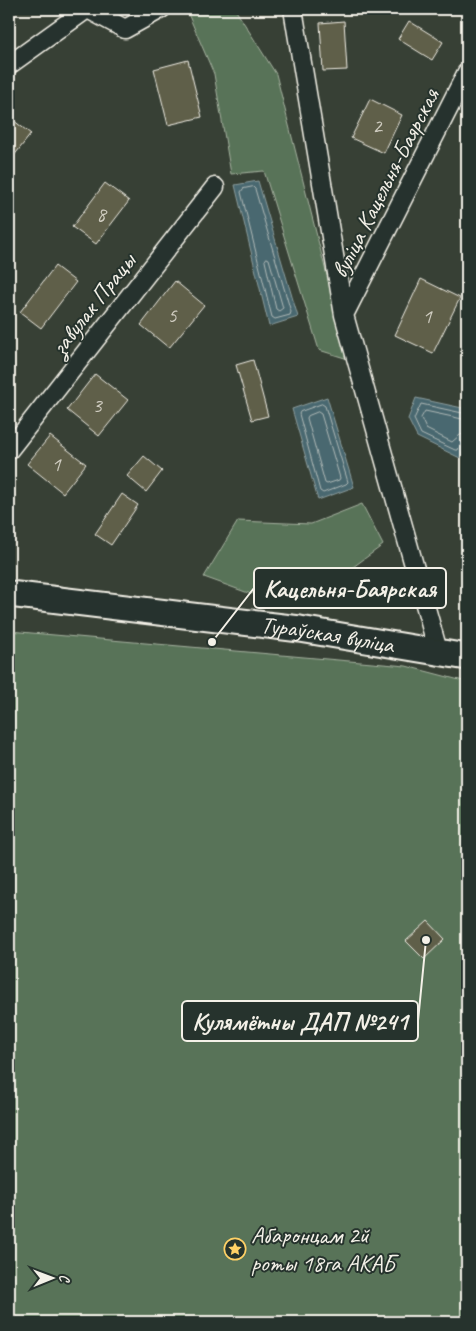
<svg xmlns="http://www.w3.org/2000/svg" width="476" height="1331" font-family="Caveat,sans-serif">
  <style>
    .green { fill: #597359; stroke: #a6b2a0 }
    .water { fill: #49676f; stroke: #8d9e9f }
    .lines { fill: none; stroke-linecap: round; stroke-linejoin: round }
    .shore { stroke: #b0bab8; stroke-width: 1 }
    .building { fill: #5f5e49; stroke: #f4f1e8 }
    .street-casing { stroke: #f4f1e8; stroke-width: 21 }
    .secondary-casing { stroke: #f4f1e8; stroke-width: 29 }
    .street { stroke: #26332d; stroke-width: 18 }
    .secondary { stroke: #26332d; stroke-width: 25 }
    .labels { text-anchor: middle; stroke-width: 4; stroke-linejoin: round; paint-order: stroke }
    .number-label { font-size: 21px; fill: #cfccc0 }
    .street-label { font-size: 24px; fill: #f4f1e8; stroke: #26332d }
    .poi-label { font-size: 24px; fill: #f4f1e8; stroke: #26332d; text-anchor: start }
    .leader { fill: none; stroke: #f4f1e8; stroke-width: 2 }
    .callout-dot { fill: #f4f1e8; stroke: #26332d; stroke-width: 2 }
    .callout { fill: #26332d; stroke: #f4f1e8; stroke-width: 2 }
    .callout-label { font-size: 25px; text-anchor: middle; font-weight: bold; fill: #f4f1e8 }
  </style>
  <rect width="100%" height="100%" fill="#374035"/>
  <filter id="ink" filterUnits="userSpaceOnUse"><feTurbulence type="fractalNoise" baseFrequency=".02" numOctaves="2"/><feDisplacementMap in="SourceGraphic" scale="10" xChannelSelector="R" yChannelSelector="G"/><feConvolveMatrix kernelMatrix="1 2 1 2 8 2 1 2 1" color-interpolation-filters="sRGB"/></filter>
  <g filter="url(#ink)">
    <!-- green -->
    <path class="green" d="M186,9H235L276,74L348,359L319,350L264,171L231,174L214,74Z
      M362,504L383,545L330,584L284,579L251,594L204,577L238,521L311,524Z
      M9,631L406,666L467,682V1322H9Z"/>
    <!-- water -->
    <path class="water" d="M258,181L298,317L269,326L235,185Z
      M327,397L354,487L318,500L292,409Z
      M416,398L467,409V439L460,458L417,437L408,419Z"/>
    <g class="lines">
      <!-- shore -->
      <path class="shore" d="M253,187L255,189L291,312L290,315L275,319L272,317L241,192L243,189Z
        M267,258L269,259L283,308L279,311L276,309L265,261Z
        M322,404L325,406L348,482L346,484L323,493L320,491L299,414L300,412Z
        M318,412L321,414L340,478L339,480L327,484L325,483L307,418L308,416Z
        M467,414L421,404L414,419L421,434L455,450H458L462,441L467,440
        M467,420L425,411L421,418L426,429L452,442L460,435L467,433"/>
    </g>
    <!-- building -->
    <path class="building" d="M344,21L347,70L323,71L320,23Z
      M409,21L443,42L432,60L398,39Z
      M188,60L202,117L168,125L154,69Z
      M370,99L402,115L384,153L351,138Z
      M9,117L31,134L9,162Z
      M105,183L129,201L96,244L72,227Z
      M55,266L76,282L41,328L20,312Z
      M421,279L460,298L433,353L395,335Z
      M175,281L204,305L169,348L141,325Z
      M253,360L268,416L252,420L236,365Z
      M95,374L128,400L99,436L67,410Z
      M50,436L86,464L63,493L27,464Z
      M144,456L162,471L146,492L127,476Z
      M122,494L138,505L111,545L95,534Z
      M428,921L445,939L424,959L406,941Z"/>
    <g class="lines">
      <!-- street casing -->
      <g class="street-casing">
        <path id="street" d="M88,9L125,29L161,9
          M293,9L344,315L438,651
          M9,65L87,9
          M344,315L467,72
          M9,450L215,187"/>
      </g>
      <!-- secondary casing -->
      <g class="secondary-casing">
        <g id="secondary">
          <path id="s1" d="M9,594L300,629L467,657"/>
        </g>
      </g>
      <!-- street -->
      <use href="#street" class="street"/>
      <!-- secondary -->
      <use href="#secondary" class="secondary"/>
    </g>
  </g>
  <!-- icons -->
  <defs>
    <g id="sight-ring" transform="scale(1.125)"><circle r="9.5" fill="#26332d" stroke="#ffd166" stroke-width="1.5"/><path d="M0-6L1.8-2.2L6-1.7L2.9 1.2L3.7 5.4L0 3.3L-3.7 5.4L-2.9 1.2L-6-1.7L-1.8-2.2Z" fill="#ffd166"/></g>
  </defs>
  <g fill-rule="evenodd">
    <use href="#sight-ring" x="235" y="1249"/>
  </g>
  <g class="labels">
    <!-- number labels -->
    <g class="number-label">
      <text x="377" y="133">2</text>
      <text x="101" y="221">8</text>
      <text x="172" y="322">5</text>
      <text x="427" y="323">1</text>
      <text x="97" y="412">3</text>
      <text x="56" y="471">1</text>
    </g>
    <!-- street labels -->
    <g class="street-label">
      <text transform="translate(385 183) rotate(-63)" y="8">вуліца Кацельня-Баярская</text>
      <text transform="translate(93 304) rotate(-52)" y="8">завулак Працы</text>
      <text dy="8" stroke="none"><textPath href="#s1" startOffset="321">Тураўская вуліца</textPath></text>
    </g>
    <!-- poi labels -->
    <g class="poi-label">
      <text x="251" y="1243">Абаронцам 2й<tspan x="251" dy="28">роты 18га АКАБ</tspan></text>
    </g>
  </g>
  <!-- callouts -->
  <path class="leader" d="M212 642L254 588M426 940L418 1021"/>
  <g class="callout-dot">
    <circle cx="212" cy="642" r="5"/>
    <circle cx="426" cy="940" r="5"/>
  </g>
  <g class="callout">
    <rect x="254" y="568" width="192" height="40" rx="5"/>
    <rect x="182" y="1001" width="236" height="40" rx="5"/>
  </g>
  <g class="callout-label">
    <text x="350" y="597">Кацельня-Баярская</text>
    <text x="300" y="1030">Кулямётны ДАП №241</text>
  </g>
  <!-- margin -->
  <rect width="476" height="1331" fill="none" stroke="#26332d" stroke-width="30"/>
  <rect x="15" y="15" width="446" height="1301" fill="none" stroke="#f4f1e8" stroke-width="2" filter="url(#ink)"/>
  <!-- north arrow -->
  <g transform="translate(52 1278) rotate(89)" stroke="#26332d" stroke-width="4" paint-order="stroke">
  <path d="M0-4L9 19L0 12L-9 19Z" fill="#f4f1e8"/>
  <text y="-8" font-size="14" font-weight="bold" text-anchor="middle" fill="#f4f1e8">С</text>
  </g>
</svg>
